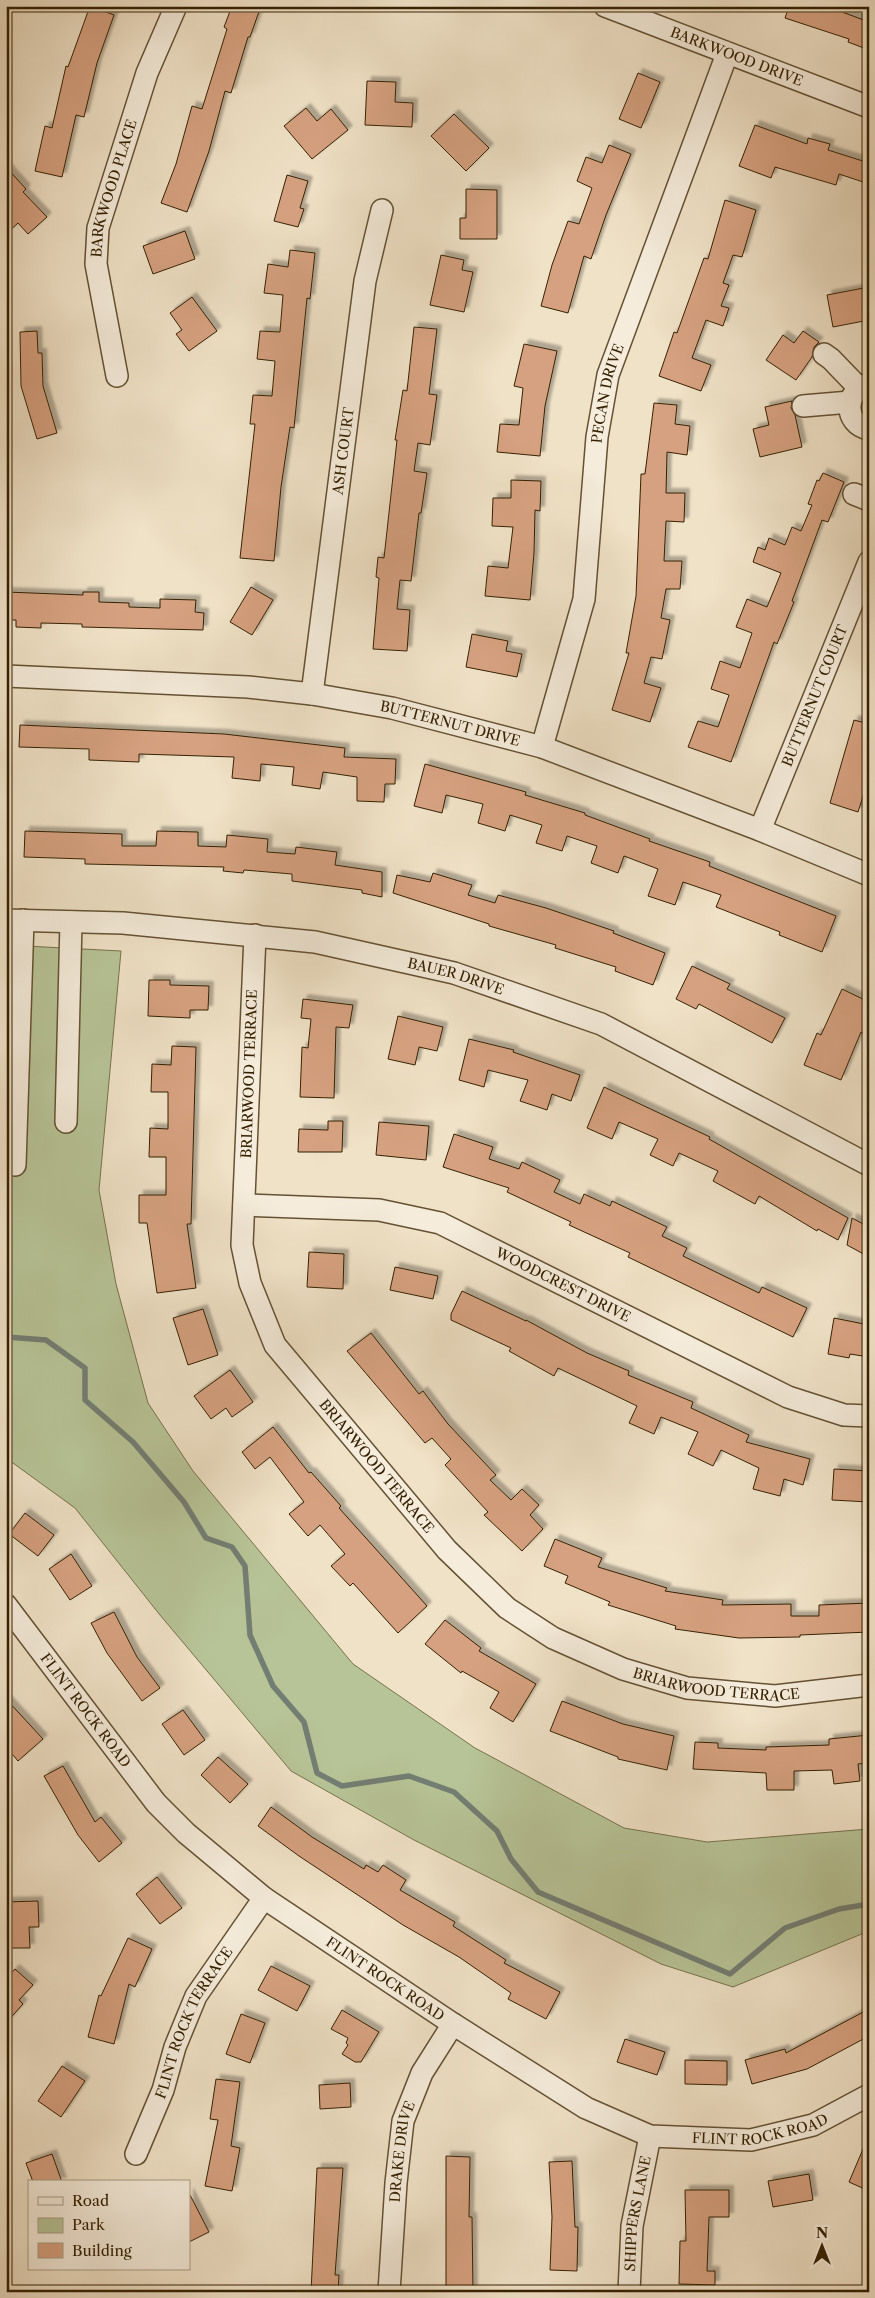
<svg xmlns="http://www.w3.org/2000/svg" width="875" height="2298" font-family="'Libre Caslon Text',serif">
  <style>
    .green { fill: #b7c497; stroke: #76724c }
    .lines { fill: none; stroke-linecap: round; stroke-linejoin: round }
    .stream { stroke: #737e73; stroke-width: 5.5 }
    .building { fill: #d6a180; stroke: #352102; filter: url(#shadow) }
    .minor-casing { stroke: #645133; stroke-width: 24 }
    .minor { stroke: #f5ecdb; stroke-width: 21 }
    .labels { text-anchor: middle; stroke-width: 4; stroke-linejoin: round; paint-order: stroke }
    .street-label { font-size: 14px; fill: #352102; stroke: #f5ecdb }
  </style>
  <defs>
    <filter id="shadow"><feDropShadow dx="4.5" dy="-4.5" stdDeviation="1" flood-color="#0004"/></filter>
  </defs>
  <rect width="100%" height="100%" fill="#f0e2c7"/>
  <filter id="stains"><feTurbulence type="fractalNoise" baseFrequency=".004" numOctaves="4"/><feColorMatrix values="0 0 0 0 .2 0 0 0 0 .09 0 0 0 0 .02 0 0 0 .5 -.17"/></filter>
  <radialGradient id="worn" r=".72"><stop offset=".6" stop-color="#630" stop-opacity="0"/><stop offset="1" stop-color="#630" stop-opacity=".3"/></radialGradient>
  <!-- green -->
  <path class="green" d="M6,945L121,951L99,1190L116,1284L148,1403L193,1471L353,1664L475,1748L624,1828L707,1842L869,1829V1931L733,1987L661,1964L414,1840L291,1771L160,1615L75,1508L6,1458Z"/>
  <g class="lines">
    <!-- stream -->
    <path class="stream" d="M6,1337L46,1340L85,1368V1400L133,1442L184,1502L206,1538L232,1547L245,1566L250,1635L273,1686L304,1722L317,1773L342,1786L409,1776L454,1792L497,1831L511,1859L538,1892L730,1974L785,1928L839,1909L869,1904"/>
  </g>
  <!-- building -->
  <path class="building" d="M90,6L114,15L97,63L84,117L76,115L62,177L35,171L45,126L52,128L66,66L68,67Z
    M232,6H261L250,37H248L231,93L225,91L209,151L187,212L161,203L176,164L192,106L202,109L227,29L224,27Z
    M789,6H826L869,22V50L848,42L849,39L785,18Z
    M638,73L660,82L641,128L619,119Z
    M367,81L396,82L395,102L413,103L412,127L365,125Z
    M306,108L317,121L331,109L348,130L312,159L284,126Z
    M454,114L489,148L466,171L431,136Z
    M755,125L807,144L808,138L830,144L828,150L869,163V184L839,174L836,185L775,167L771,178L739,166Z
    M609,145L631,154L606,215L591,259L584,256L568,313L541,306L552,265L568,221L579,224L592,188L577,181L586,157L602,163Z
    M6,167L26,189L23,192L47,217L28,234L18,223L6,234Z
    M287,175L308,181L300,208L304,209L298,227L274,221Z
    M466,189L497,190V239H460V218H466Z
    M725,200L756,210L742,257L733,255L723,283L729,285L721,306L729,308L723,326L706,320L692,358L711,365L701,391L659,376L674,332L677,333L704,258L708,259Z
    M185,231L195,259L153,274L143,246Z
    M290,250L315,253L310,299L307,298L294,428L290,427L281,487L274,561L240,558L255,424H250L253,395L272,396L275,361L257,359L260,331L280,332L283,295L264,293L268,264L288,267Z
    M441,255L464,260L462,270L473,272L464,312L430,305Z
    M869,287V320L833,327L827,295Z
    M192,297L217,331L189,351L176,334L182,330L170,313Z
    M414,327L437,329L429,394L437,395L430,445L418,443L414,471L427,473L421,513H419L411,581L400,580L397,609L410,610L407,651L373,649L379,578L376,577L378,557L384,558L397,440H395L403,390L407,391Z
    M37,331L38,353H42L43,386L57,433L37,439L21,386L20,332Z
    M803,331L819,342L814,347L812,357L796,380L766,360L783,335L794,343Z
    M524,344L557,351L545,406L540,456L497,452L500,424L519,425L523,388L514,386Z
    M792,401L791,408L795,415L802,447L760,457L753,429L769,425L765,407Z
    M654,403L677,405L675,424L690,426L687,455L667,452L666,493H685L684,522L666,521L664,561H682L680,589H666L661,618L670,620L662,659L651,657L644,683L661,688L650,722L612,710L629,653H626L636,596L641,474H645Z
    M823,473L844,482L828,522L822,520L792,601L794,602L777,644L774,642L731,762L688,747L698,721L718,727L729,695L711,689L720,661L740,668L752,633L736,627L747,599L767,607L781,573L753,562L758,547L765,550L769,538L785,545L792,527L801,531L812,505L808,504L817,480L819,481Z
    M511,480L541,481L540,511L535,510L534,553L530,600L485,596L488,566L508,568L513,527L492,526L493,498H511Z
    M251,587L273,600L252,635L230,622Z
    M6,592L83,595V592H99V602L129,603V607L160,608V599L196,600L195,612L204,613L203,630L82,627V624L41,623V628L16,627V620H6Z
    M472,634L508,641L506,651L522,654L517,677L466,667Z
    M854,720L869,724V777L858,812L830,803Z
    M20,725L224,734L345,748L344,757L396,759L395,784H385L384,802L357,801V777L323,772L320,789L292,785L294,767L261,764L260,781L232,778L234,757L139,754V762L89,760V749L19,747Z
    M425,764L526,792L525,795L585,813V815L650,839L649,841L710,862L709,866L836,916L822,952L779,935L780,932L716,907L721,895L683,882L675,905L648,896L658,869L624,856L618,873L591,863L597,846L567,836L562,851L536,843L542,825L510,815L505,831L478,823L483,804L446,795L442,813L414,806Z
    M25,831L122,834V846H156L157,831L198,832V846L226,847L227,835L268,839L267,852L295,854L296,847L337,852L335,865L382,872V897L362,893V890L292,881V874L244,870L243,873L223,871L224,867L85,864V859L24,857Z
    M433,873L472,885L468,895L495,903L498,895L546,908L614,931L613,933L665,953L653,985L615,971L616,967L555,948L556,945L489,926V924L393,893L397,875L430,882Z
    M692,966L730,984L727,989L785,1018L772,1043L699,1004L696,1009L676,999Z
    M149,980H170V985L209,986L208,1010H190V1018L148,1016Z
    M842,989L869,1002V1036L861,1032L841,1080L804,1065L817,1033L821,1035Z
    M303,999L353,1005L349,1028L336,1027L334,1098L300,1097L302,1047L308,1048L311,1019L301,1018Z
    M398,1016L443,1027L437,1051L419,1047L415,1065L388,1059Z
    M469,1039L514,1050L513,1052L580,1075L571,1101L552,1094L547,1110L520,1101L528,1080L488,1070L484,1087L459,1080Z
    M172,1046L196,1047L191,1224H187L196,1288L157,1293L147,1223H139V1195H166V1157H149L150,1128L168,1129V1092H151L152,1064L171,1065Z
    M604,1087L710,1137L709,1139L848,1218L838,1240L818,1229L817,1231L759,1196L755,1204L713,1181L718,1171L679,1153L673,1166L650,1155L658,1139L619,1122L612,1139L587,1128Z
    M328,1121H343L342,1152H298L299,1129L328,1130Z
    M379,1122L429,1126L426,1160L376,1155Z
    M454,1134L493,1147L489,1159L519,1169L522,1162L560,1180L554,1192L580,1204L584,1194L610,1206L612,1201L667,1227L662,1236L687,1248L683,1256L759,1293L762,1287L807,1308L793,1337L628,1257L630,1253L569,1225L571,1222L507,1192L509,1188L443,1167Z
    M852,1218L869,1227V1257L847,1245Z
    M309,1252L344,1254L343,1289L307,1287Z
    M395,1267L438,1276L433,1299L390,1290Z
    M462,1291L526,1321V1320L587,1353L629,1371L628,1375L693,1402L691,1408L749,1435L746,1442L810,1459L803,1485L784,1479L780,1496L753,1489L759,1468L721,1450L713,1466L688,1454L698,1432L661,1417L654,1434L629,1423L637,1406L558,1368L554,1376L509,1351L511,1348L451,1320V1314Z
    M203,1309L218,1355L188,1365L173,1318Z
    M834,1318L869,1325V1357L850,1354L849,1358L828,1354Z
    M371,1333L419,1394L423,1391L448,1424L496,1475L490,1480L511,1500L522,1489L539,1505L530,1515L543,1529L522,1551L484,1515L488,1512L445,1465L451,1459L432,1438L425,1443L347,1351Z
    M230,1370L253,1402L232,1417L226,1408L211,1419L194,1396Z
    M273,1427L309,1473L311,1472L341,1506L339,1508L427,1606L398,1633L353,1583L350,1586L331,1566L345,1554L320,1525L308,1536L289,1514L304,1502L270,1457L255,1469L242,1452Z
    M834,1469L869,1471V1502L832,1500Z
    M25,1513L54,1535L38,1556L9,1534Z
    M555,1539L602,1558L598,1567L667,1588L665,1591L723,1600L722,1605L791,1604V1616H819V1605L869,1603V1632L800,1635V1637L739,1638L675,1629L676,1626L608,1605L610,1602L565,1583L568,1576L544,1566Z
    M71,1554L92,1586L70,1600L49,1569Z
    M114,1612L137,1657L160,1688L142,1701L107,1653L91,1623Z
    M445,1620L481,1648L479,1651L536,1684L513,1722L490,1708L499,1692L462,1671L461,1673L425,1644Z
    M6,1699L43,1739L18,1761L6,1747Z
    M562,1701L623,1724L674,1736L667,1770L618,1759V1757L550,1731Z
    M183,1710L205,1740L184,1755L162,1724Z
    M869,1735V1763L858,1764L860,1781L834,1784L832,1770L794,1771V1790H767L766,1773L693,1769L695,1742L718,1743V1748L766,1750V1747L829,1745V1739Z
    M218,1757L248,1784L230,1803L201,1775Z
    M63,1766L95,1822L101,1817L122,1843L99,1862L78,1835L44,1776Z
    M271,1807L312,1837L364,1869L366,1865L378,1872L383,1865L406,1880L400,1890L455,1922L453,1926L506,1960L504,1963L560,1992L546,2019L508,1999L511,1993L459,1957L403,1925L299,1856L258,1826Z
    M157,1877L182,1908L160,1924L136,1894Z
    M38,1901L39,1927H29L30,1948H8L6,1902Z
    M128,1938L152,1949L135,1987L129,1984L114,2044L88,2037L99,1995L101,1996Z
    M271,1966L310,1986L297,2011L258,1990Z
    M15,1969L33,1985L19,2000L23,2004L6,2023V1979Z
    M869,2009V2036L807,2069L752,2084L745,2060L785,2049L786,2053Z
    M342,2010L379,2032L361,2062H355L342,2054L348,2045L346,2043L348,2038L331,2029Z
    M241,2014L265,2023L250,2063L226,2054Z
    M625,2039L665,2052L657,2075L617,2062Z
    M685,2060L727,2061V2085L685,2084Z
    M62,2066L85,2081L61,2117L38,2101Z
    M216,2079L240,2082L231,2146L240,2148L232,2191L205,2186L218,2120L210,2119Z
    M350,2083L351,2107L320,2109L319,2085Z
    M869,2135V2191L849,2182Z
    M52,2154L62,2182H33L26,2163Z
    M446,2156L470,2157L469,2217H472L473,2292H446Z
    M572,2161L575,2227H578L577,2271L550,2270L552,2217L549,2162Z
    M317,2168H343L335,2275H339L338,2292H311Z
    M809,2174L813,2200L773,2207L768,2181Z
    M685,2190H729V2217H709L707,2271H715V2285L679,2284L680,2241H686Z
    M189,2193L209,2232L189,2242Z"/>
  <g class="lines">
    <!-- minor casing -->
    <g class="minor-casing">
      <g id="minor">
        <path id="s1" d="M605,6L869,107"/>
        <path d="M824,354L831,359L859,388"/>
        <path id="s2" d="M117,376L96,264L98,228L147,73L176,6"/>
        <path d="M869,384C844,390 843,424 869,429"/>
        <path d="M803,406L850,402"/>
        <path d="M854,494L869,500"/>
        <path id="s3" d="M6,676L248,687L312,694L392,708L542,747L760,830L869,875"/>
        <path id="s4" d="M312,694L365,281L382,210"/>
        <path id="s5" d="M542,747L584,599L597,437L608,375L727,54"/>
        <path id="s6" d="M760,830L869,562"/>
        <path id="s7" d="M6,920L123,923L315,942L454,973L601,1024L869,1165"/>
        <path id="s8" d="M255,935L242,1245L250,1283L275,1345L447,1550L507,1608L553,1638L623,1669L687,1688L775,1696L869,1685"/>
        <path d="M66,1122L71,922"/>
        <path d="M15,1165L23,920"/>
        <path id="s9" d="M244,1205L379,1210L440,1223L788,1397L844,1415L869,1416"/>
        <path id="s10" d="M6,1605L156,1803L186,1833L264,1898L453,2024L586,2108L650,2136L751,2140L813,2125L869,2095"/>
        <path id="s11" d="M136,2154L163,2090L175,2047L196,1996L264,1898"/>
        <path id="s12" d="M389,2292L396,2183L403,2121L422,2073L453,2024"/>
        <path id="s13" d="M629,2292L632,2226L650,2136"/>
      </g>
    </g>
    <!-- minor -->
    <use href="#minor" class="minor"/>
  </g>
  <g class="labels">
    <!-- street labels -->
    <g class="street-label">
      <text dy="5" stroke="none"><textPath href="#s1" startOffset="141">BARKWOOD DRIVE</textPath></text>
      <text dy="5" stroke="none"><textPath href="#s2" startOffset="192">BARKWOOD PLACE</textPath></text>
      <text dy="5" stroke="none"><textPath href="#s5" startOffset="361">PECAN DRIVE</textPath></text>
      <text dy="5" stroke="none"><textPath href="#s4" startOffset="245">ASH COURT</textPath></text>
      <text dy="5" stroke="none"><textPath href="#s6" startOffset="145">BUTTERNUT COURT</textPath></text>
      <text dy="5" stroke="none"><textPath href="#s3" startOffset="448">BUTTERNUT DRIVE</textPath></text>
      <text dy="5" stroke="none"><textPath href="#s7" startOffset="455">BAUER DRIVE</textPath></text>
      <text transform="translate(249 1074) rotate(-88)" y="5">BRIARWOOD TERRACE</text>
      <text dy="5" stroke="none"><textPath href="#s9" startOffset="335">WOODCREST DRIVE</textPath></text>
      <text dy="5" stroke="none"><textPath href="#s8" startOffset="574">BRIARWOOD TERRACE</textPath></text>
      <text dy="5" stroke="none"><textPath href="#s8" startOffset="994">BRIARWOOD TERRACE</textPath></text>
      <text dy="5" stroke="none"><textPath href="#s10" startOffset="132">FLINT ROCK ROAD</textPath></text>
      <text dy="5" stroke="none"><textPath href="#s10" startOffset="538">FLINT ROCK ROAD</textPath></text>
      <text dy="5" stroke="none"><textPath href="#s11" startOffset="144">FLINT ROCK TERRACE</textPath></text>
      <text dy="5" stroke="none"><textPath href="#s10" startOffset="958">FLINT ROCK ROAD</textPath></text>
      <text dy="5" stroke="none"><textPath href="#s12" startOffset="141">DRAKE DRIVE</textPath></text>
      <text dy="5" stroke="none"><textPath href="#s13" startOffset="79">SHIPPERS LANE</textPath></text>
    </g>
  </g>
  <!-- margin -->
  <rect width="875" height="2298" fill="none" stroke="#f0e2c7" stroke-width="25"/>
  <rect x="8" y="8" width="860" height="2283" fill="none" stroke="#352102" stroke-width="2.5"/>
  <rect x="12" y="12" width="850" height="2273" fill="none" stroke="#352102"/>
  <!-- legend -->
  <rect x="28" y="2180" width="162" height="90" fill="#f5ecdb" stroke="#a89b84"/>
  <rect x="38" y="2197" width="25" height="8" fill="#f5ecdb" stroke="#a89b84"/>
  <text x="72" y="2206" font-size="15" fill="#352102">Road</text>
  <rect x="38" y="2218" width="25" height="15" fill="#b7c497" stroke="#a89b84"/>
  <text x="72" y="2230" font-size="15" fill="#352102">Park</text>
  <rect x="38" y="2243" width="25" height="15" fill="#d6a180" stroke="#a89b84"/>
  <text x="72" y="2256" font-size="15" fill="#352102">Building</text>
  <!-- north arrow -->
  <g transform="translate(822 2246)" stroke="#f5ecdb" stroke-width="4" paint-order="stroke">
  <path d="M0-4L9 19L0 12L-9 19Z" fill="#352102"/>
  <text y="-8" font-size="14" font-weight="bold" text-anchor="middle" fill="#352102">N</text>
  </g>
  <rect width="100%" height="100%" filter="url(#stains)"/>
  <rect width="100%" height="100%" fill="url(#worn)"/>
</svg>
